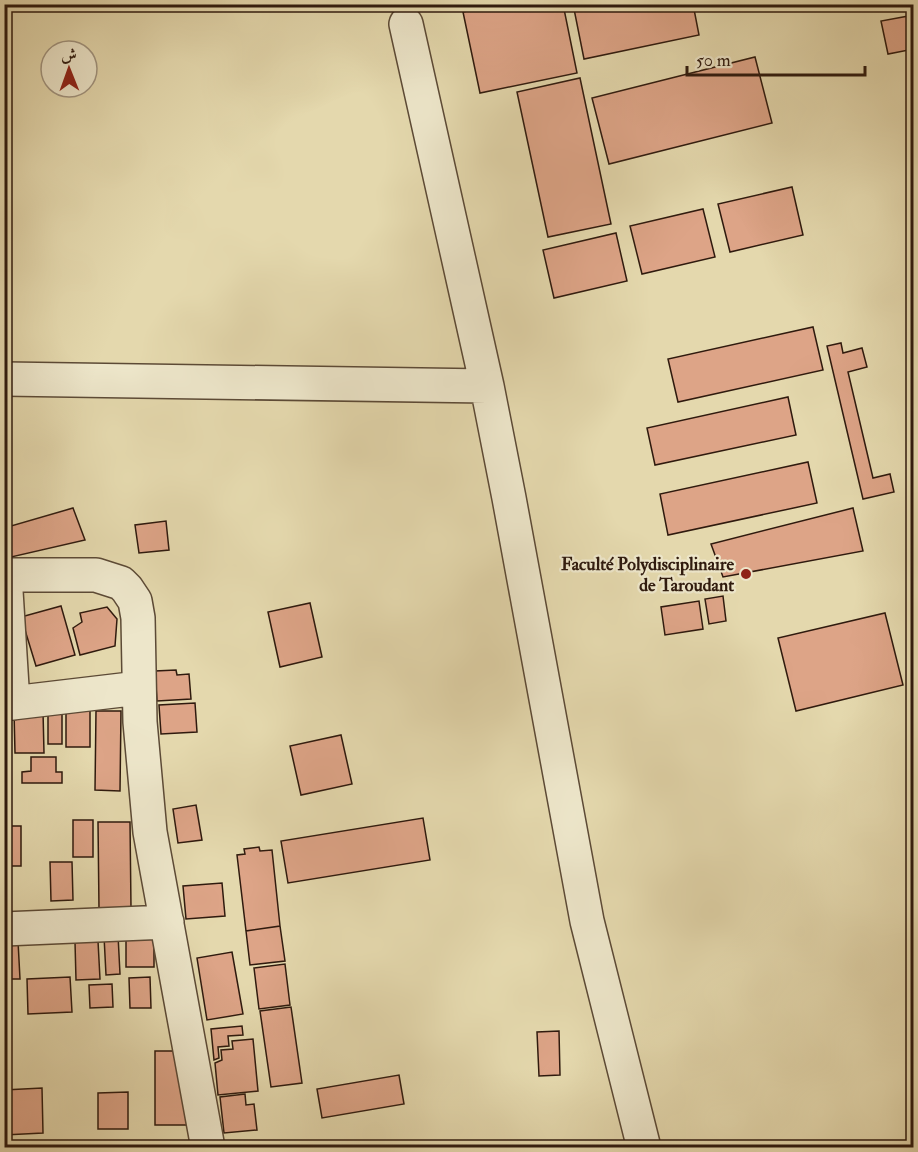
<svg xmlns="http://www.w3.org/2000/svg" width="918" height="1152" font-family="'IM FELL Double Pica',Amiri,serif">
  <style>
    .building { fill: #dda487; stroke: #2f1a0e; stroke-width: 1.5 }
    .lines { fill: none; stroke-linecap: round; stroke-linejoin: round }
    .minor-casing { stroke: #5c4a36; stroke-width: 36 }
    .minor { stroke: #ede6ca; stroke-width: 33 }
    .poi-dot { fill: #8f2418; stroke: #ede6ca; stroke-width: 2 }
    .labels { text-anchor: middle; stroke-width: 4.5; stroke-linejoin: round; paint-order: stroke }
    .poi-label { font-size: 18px; font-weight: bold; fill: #2f1a0e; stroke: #ede6ca; text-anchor: end }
  </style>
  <rect width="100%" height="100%" fill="#e4d8ad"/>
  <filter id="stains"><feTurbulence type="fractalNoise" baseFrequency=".00333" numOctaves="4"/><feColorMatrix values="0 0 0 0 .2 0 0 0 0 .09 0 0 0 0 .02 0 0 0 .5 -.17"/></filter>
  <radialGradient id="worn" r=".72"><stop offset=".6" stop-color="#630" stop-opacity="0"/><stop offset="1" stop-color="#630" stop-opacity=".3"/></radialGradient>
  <!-- building -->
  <path class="building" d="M498,4H563L577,73L480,93L463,12Z
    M573,4H693L699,35L584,59Z
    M914,15V49L888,54L881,21Z
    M755,57L772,123L609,164L592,98Z
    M580,78L611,224L548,237L517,92Z
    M792,187L803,235L730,252L718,204Z
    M703,209L715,257L642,274L630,226Z
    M616,233L627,281L554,298L543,250Z
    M813,327L823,370L678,402L668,359Z
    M841,343L843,353L862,348L867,367L848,372L873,478L890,474L894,492L863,499L827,346Z
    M788,397L796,435L655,465L647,428Z
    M808,462L817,503L668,535L660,494Z
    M73,508L85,540L7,558L4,551V528Z
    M853,508L863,551L723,577L711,544Z
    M166,521L169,550L139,553L135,525Z
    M723,596L726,621L709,624L705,599Z
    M699,601L703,629L665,635L661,607Z
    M310,603L322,657L280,667L268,612Z
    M61,606L75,655L36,666L21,617Z
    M107,607L117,619L115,646L80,655L73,628L82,622L80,613Z
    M885,613L903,685L796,711L778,638Z
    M176,670L177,675L189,674L191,699L157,701L155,671Z
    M195,703L197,732L161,734L159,705Z
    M48,708H62V744H48Z
    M66,709H90V747H66Z
    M14,711H43L44,753H15Z
    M96,711H121L120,791L95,790Z
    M341,735L352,784L301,795L290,746Z
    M4,747H8V785H4Z
    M31,757H56V772H62V783H22V772L31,771Z
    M196,805L202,840L178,843L173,809Z
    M423,818L430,860L288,883L281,841Z
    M73,820H93V857H73Z
    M98,822H130L131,908L99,909Z
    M4,826H21V866H4Z
    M259,847L260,851L272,850L280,926L246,931L237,855L245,854L244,849Z
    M50,862H72L73,900L51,901Z
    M222,883L225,916L186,919L183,886Z
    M280,926L285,961L250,965L246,931Z
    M118,935L120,974L106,975L104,936Z
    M126,939H154V967H126Z
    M4,941H18L20,979H4Z
    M98,941L100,979L76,980L75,942Z
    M232,952L243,1014L207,1020L197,958Z
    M285,964L290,1005L259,1009L254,968Z
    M70,977L72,1012L28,1014L27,979Z
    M150,977L151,1008H130L129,978Z
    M112,984L113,1007L90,1008L89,985Z
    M291,1007L302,1083L271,1087L260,1011Z
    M242,1026L243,1035L228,1036L229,1046L218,1047L219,1058L214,1060L211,1029Z
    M559,1031L560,1075L539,1076L537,1032Z
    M253,1039L258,1091L218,1095L215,1063L222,1060L221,1050L233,1049L232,1041Z
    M155,1051H187V1125H155Z
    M399,1075L404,1104L322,1118L317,1089Z
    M42,1088L43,1133L4,1135V1090Z
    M128,1092V1129H98V1093Z
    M245,1094L246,1105L254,1104L257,1130L224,1133L220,1097Z"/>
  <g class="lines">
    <!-- minor casing -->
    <g class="minor-casing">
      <path id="minor" d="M4,379L487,386L406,24
        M487,386L509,498L587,921L644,1148
        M4,575H96L121,583L127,589L135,601L138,618L140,722L150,832L208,1148
        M5,575L13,703
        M4,704L139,688
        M4,929L167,922"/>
    </g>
    <!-- minor -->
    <use href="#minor" class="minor"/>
  </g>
  <!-- markers -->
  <circle class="poi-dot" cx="746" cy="574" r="6"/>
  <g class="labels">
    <!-- poi labels -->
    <g class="poi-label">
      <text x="734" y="570">Faculté Polydisciplinaire<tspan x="734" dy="21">de Taroudant</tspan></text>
    </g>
  </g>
  <!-- margin -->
  <rect width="918" height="1152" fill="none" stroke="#e4d8ad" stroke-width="24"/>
  <rect x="6" y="6" width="906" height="1140" fill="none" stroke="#2f1a0e" stroke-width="3"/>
  <rect x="12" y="12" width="894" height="1128" fill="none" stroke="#2f1a0e" stroke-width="1.5"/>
  <!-- north arrow -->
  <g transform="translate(69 69) rotate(359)"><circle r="28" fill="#ede6ca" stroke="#a1947f" stroke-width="1.5"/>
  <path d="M0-4.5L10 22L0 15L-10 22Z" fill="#8f2418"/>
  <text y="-9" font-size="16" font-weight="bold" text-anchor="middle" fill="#2f1a0e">ش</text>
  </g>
  <!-- scale -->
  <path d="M687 66v9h178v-9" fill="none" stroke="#2f1a0e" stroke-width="3"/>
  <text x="696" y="66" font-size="18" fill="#2f1a0e" stroke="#ede6ca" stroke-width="4.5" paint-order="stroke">50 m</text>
  <rect width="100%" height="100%" filter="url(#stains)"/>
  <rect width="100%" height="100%" fill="url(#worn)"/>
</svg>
